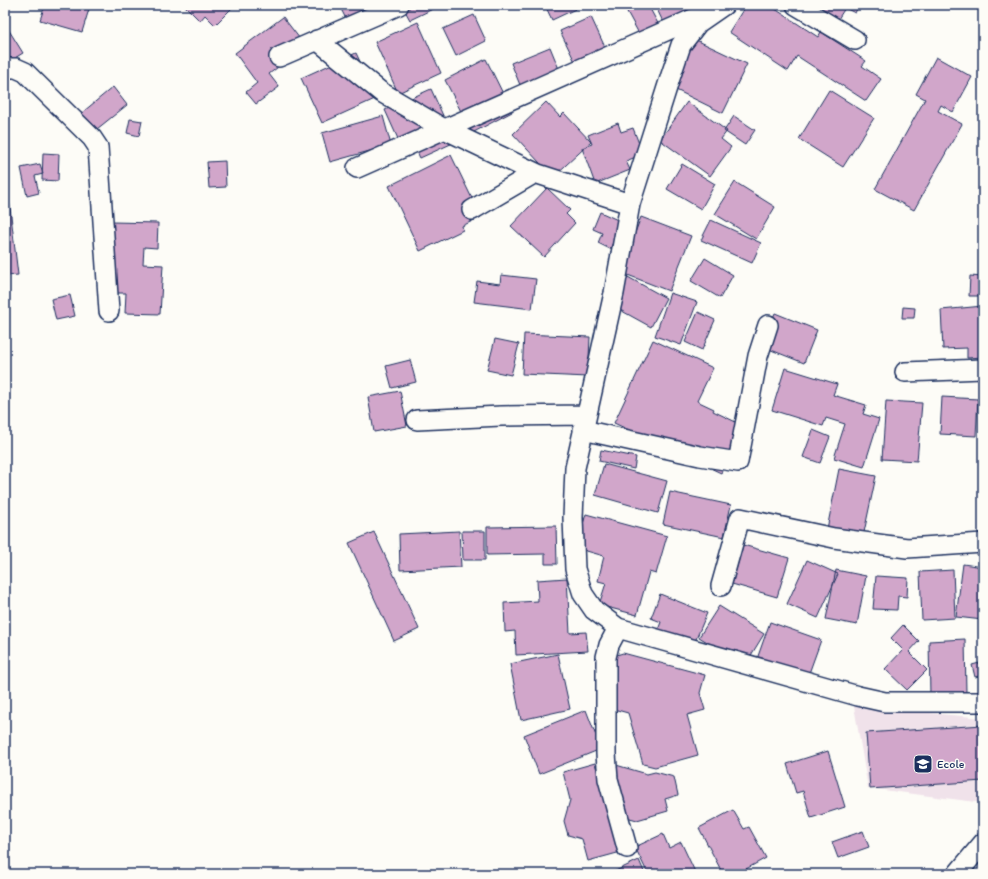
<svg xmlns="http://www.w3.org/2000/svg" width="988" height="879" font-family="Itim,sans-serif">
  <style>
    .built { fill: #f0e2ea }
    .building { fill: #d1a6ca; stroke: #1b2f5e }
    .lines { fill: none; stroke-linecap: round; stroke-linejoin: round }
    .street-casing { stroke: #1b2f5e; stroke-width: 22 }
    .street { stroke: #fdfcf7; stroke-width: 19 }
    .labels { text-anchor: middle; stroke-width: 3; stroke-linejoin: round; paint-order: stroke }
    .poi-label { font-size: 12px; fill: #1b2f5e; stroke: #fdfcf7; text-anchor: start }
  </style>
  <rect width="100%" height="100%" fill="#fdfcf7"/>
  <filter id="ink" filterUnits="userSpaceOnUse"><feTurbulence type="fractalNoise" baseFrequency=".025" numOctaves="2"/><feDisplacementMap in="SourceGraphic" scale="8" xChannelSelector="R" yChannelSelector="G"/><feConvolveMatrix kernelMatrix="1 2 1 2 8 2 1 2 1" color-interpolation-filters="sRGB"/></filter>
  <g filter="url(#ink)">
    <!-- built -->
    <path class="built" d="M854,706L983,718V803L868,788Z"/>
    <!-- building -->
    <path class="building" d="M45,5L90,6L82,32L40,20Z
      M186,5H235L215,25L205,15L200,21L185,6Z
      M339,5H441L410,20L404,9L348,23Z
      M545,5H584L552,20Z
      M630,5H648L662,31L643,41L625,8Z
      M655,5H708L665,26Z
      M746,5H769L818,37L821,32L866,61L862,66L881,79L866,101L797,56L788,71L729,32Z
      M823,5H859L855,13L845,8L838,19L821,9Z
      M474,15L486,41L456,56L443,29Z
      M283,17L300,39L294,55L269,74L279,87L256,104L246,92L257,83L235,53Z
      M591,17L610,58L580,72L560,31Z
      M418,22L441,73L398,93L375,42Z
      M5,24L23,53L5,64Z
      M694,39L747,64L723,113L672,88Z
      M550,47L566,86L527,102L511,63Z
      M356,53L377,98L322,123L301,78Z
      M936,57L972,77L953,112L941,105L938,111L962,124L914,210L875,189L925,99L916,94Z
      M486,59L512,112L472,133L445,80Z
      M113,87L127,105L92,133L78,116Z
      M431,89L445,120L453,143L420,158L414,145L403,150L385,110Z
      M829,90L874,118L843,167L799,139Z
      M546,102L560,117L564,113L591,142L553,177L513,134Z
      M687,102L727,131L721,139L731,147L710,176L660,140Z
      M383,116L391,145L330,162L322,133Z
      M734,116L755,130L745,145L724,131Z
      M130,119L142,121L139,136L127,133Z
      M618,123L621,132L633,128L643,154L626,161L630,170L595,184L582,148L592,144L588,135Z
      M43,153L59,154L58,181L42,180Z
      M451,155L481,217L462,226L463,230L420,251L389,186Z
      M225,161L226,187L209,188L207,162Z
      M40,164L43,174L35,176L39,193L27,196L21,168Z
      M682,164L715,184L701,209L667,189Z
      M5,165L18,275L5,276Z
      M735,182L775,207L756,239L715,214Z
      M547,188L570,210L566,214L575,223L544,257L511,226Z
      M600,212L622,222L610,249L598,243L602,233L593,229Z
      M641,217L691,236L669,291L620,272Z
      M711,220L761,243L752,263L701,240Z
      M112,222L158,223L157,248L144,247L143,264L163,265L160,314L125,313L126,293H108Z
      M705,258L733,275L720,298L691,281Z
      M501,275L536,279L532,309L474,302L477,281L500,284Z
      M626,276L666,298L651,327L611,305Z
      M970,276L983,277V296H969Z
      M670,293L697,302L681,345L655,336Z
      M70,295L75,316L56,320L51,299Z
      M983,306V357L967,358V348L943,349L941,310Z
      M903,307L915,308L914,318H902Z
      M698,312L715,320L702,350L685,342Z
      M775,313L817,330L804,363L761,346Z
      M524,334L590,337L588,377L522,374Z
      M495,339L519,344L511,375L487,370Z
      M653,340L713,368L697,401L714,409L713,411L744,426L721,473L614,423Z
      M410,360L416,382L392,388L386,366Z
      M785,368L837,384L833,395L866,405L863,414L879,419L864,467L834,458L845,424L826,418L823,426L772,410Z
      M400,391L407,426L374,432L368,397Z
      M942,397L978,399L976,436L940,434Z
      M886,401L922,403L917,461L882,459Z
      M813,430L830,437L820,463L803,457Z
      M601,450L636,457L634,469L599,461Z
      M604,464L667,481L658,513L595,495Z
      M839,469L876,476L863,537L827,529Z
      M670,492L731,505L724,537L663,524Z
      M586,514L667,536L656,574L649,572L637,615L599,605L606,583L598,581L604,556L576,548Z
      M556,526L557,564H545V554L487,555V527Z
      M459,531L461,567L400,570L399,534Z
      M462,531H485V560H463Z
      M374,532L419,629L394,641L349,543Z
      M743,545L789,558L777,597L732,584Z
      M807,560L838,574L818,618L787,604Z
      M963,564L983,567V620L956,617Z
      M836,570L866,576L857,625L826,619Z
      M953,570L955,618L922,620L920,572Z
      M876,576L908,578L907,597L898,596L897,610L873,609Z
      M567,578L570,633L586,632L588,651L516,655L515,631L505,632L504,603L538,601L537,580Z
      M660,594L707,613L694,644L658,630L661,622L651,618Z
      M719,606L764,634L745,665L699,637Z
      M770,622L821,640L808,676L757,659Z
      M903,625L919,641L909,652L927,670L907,690L885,669L903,650L891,638Z
      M965,639L966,693L930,695L929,641Z
      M623,653L705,675L700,693L705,710L687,715L698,755L655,767L643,764L628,713L610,708L607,658Z
      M558,654L570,709L521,720L510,664Z
      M983,662V675L975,677L972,665Z
      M586,710L601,749L539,774L524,735Z
      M983,725V781L870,789L866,733Z
      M828,751L845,807L811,818L803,791L796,793L787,764Z
      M595,763L606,803L616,765L647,774L655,772L674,777L678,795L665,799L668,811L637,820L623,816L621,852L588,861L582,839L568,835L564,821L570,800L563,772Z
      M733,810L744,829L749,827L766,858L737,874H723L699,828Z
      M863,831L869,847L838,858L832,842Z
      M663,834L669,848L681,842L696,874H648L635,847Z
      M639,860L645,874H609Z"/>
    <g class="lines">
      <!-- street casing -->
      <g class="street-casing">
        <path id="street" d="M724,5L698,23L681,45L671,75L630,204L614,293L575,468L573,518L575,569L583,594L594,610L618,628L858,696L885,702H983
          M796,5L855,40
          M317,40L381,92L444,129L538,174L630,204
          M279,57L399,5
          M5,68H16L25,72L92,138L98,147L109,311
          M357,168L704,14
          M472,210L535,173
          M905,372L983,369
          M417,420L501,416L586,415
          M583,430L700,456L738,462L758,356L768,325
          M721,586L740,518L834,538L907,548L983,543
          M618,628L609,645L606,657V754L608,779L627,848
          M957,874L983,843"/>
      </g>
      <!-- street -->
      <use href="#street" class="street"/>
    </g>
  </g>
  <!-- icons -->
  <defs>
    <g id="school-square" transform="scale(1)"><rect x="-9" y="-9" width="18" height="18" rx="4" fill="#1b2f5e" stroke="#fdfcf7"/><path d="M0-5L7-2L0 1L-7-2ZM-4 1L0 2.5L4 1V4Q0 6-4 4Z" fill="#fff"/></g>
  </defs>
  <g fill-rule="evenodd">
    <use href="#school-square" x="923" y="764"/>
  </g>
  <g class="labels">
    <!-- poi labels -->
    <g class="poi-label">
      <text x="937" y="768">Ecole</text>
    </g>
  </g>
  <!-- margin -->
  <rect width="988" height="879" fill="none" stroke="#fdfcf7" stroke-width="20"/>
  <rect x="10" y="10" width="968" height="859" fill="none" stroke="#1b2f5e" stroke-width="1.5" filter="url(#ink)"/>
</svg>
